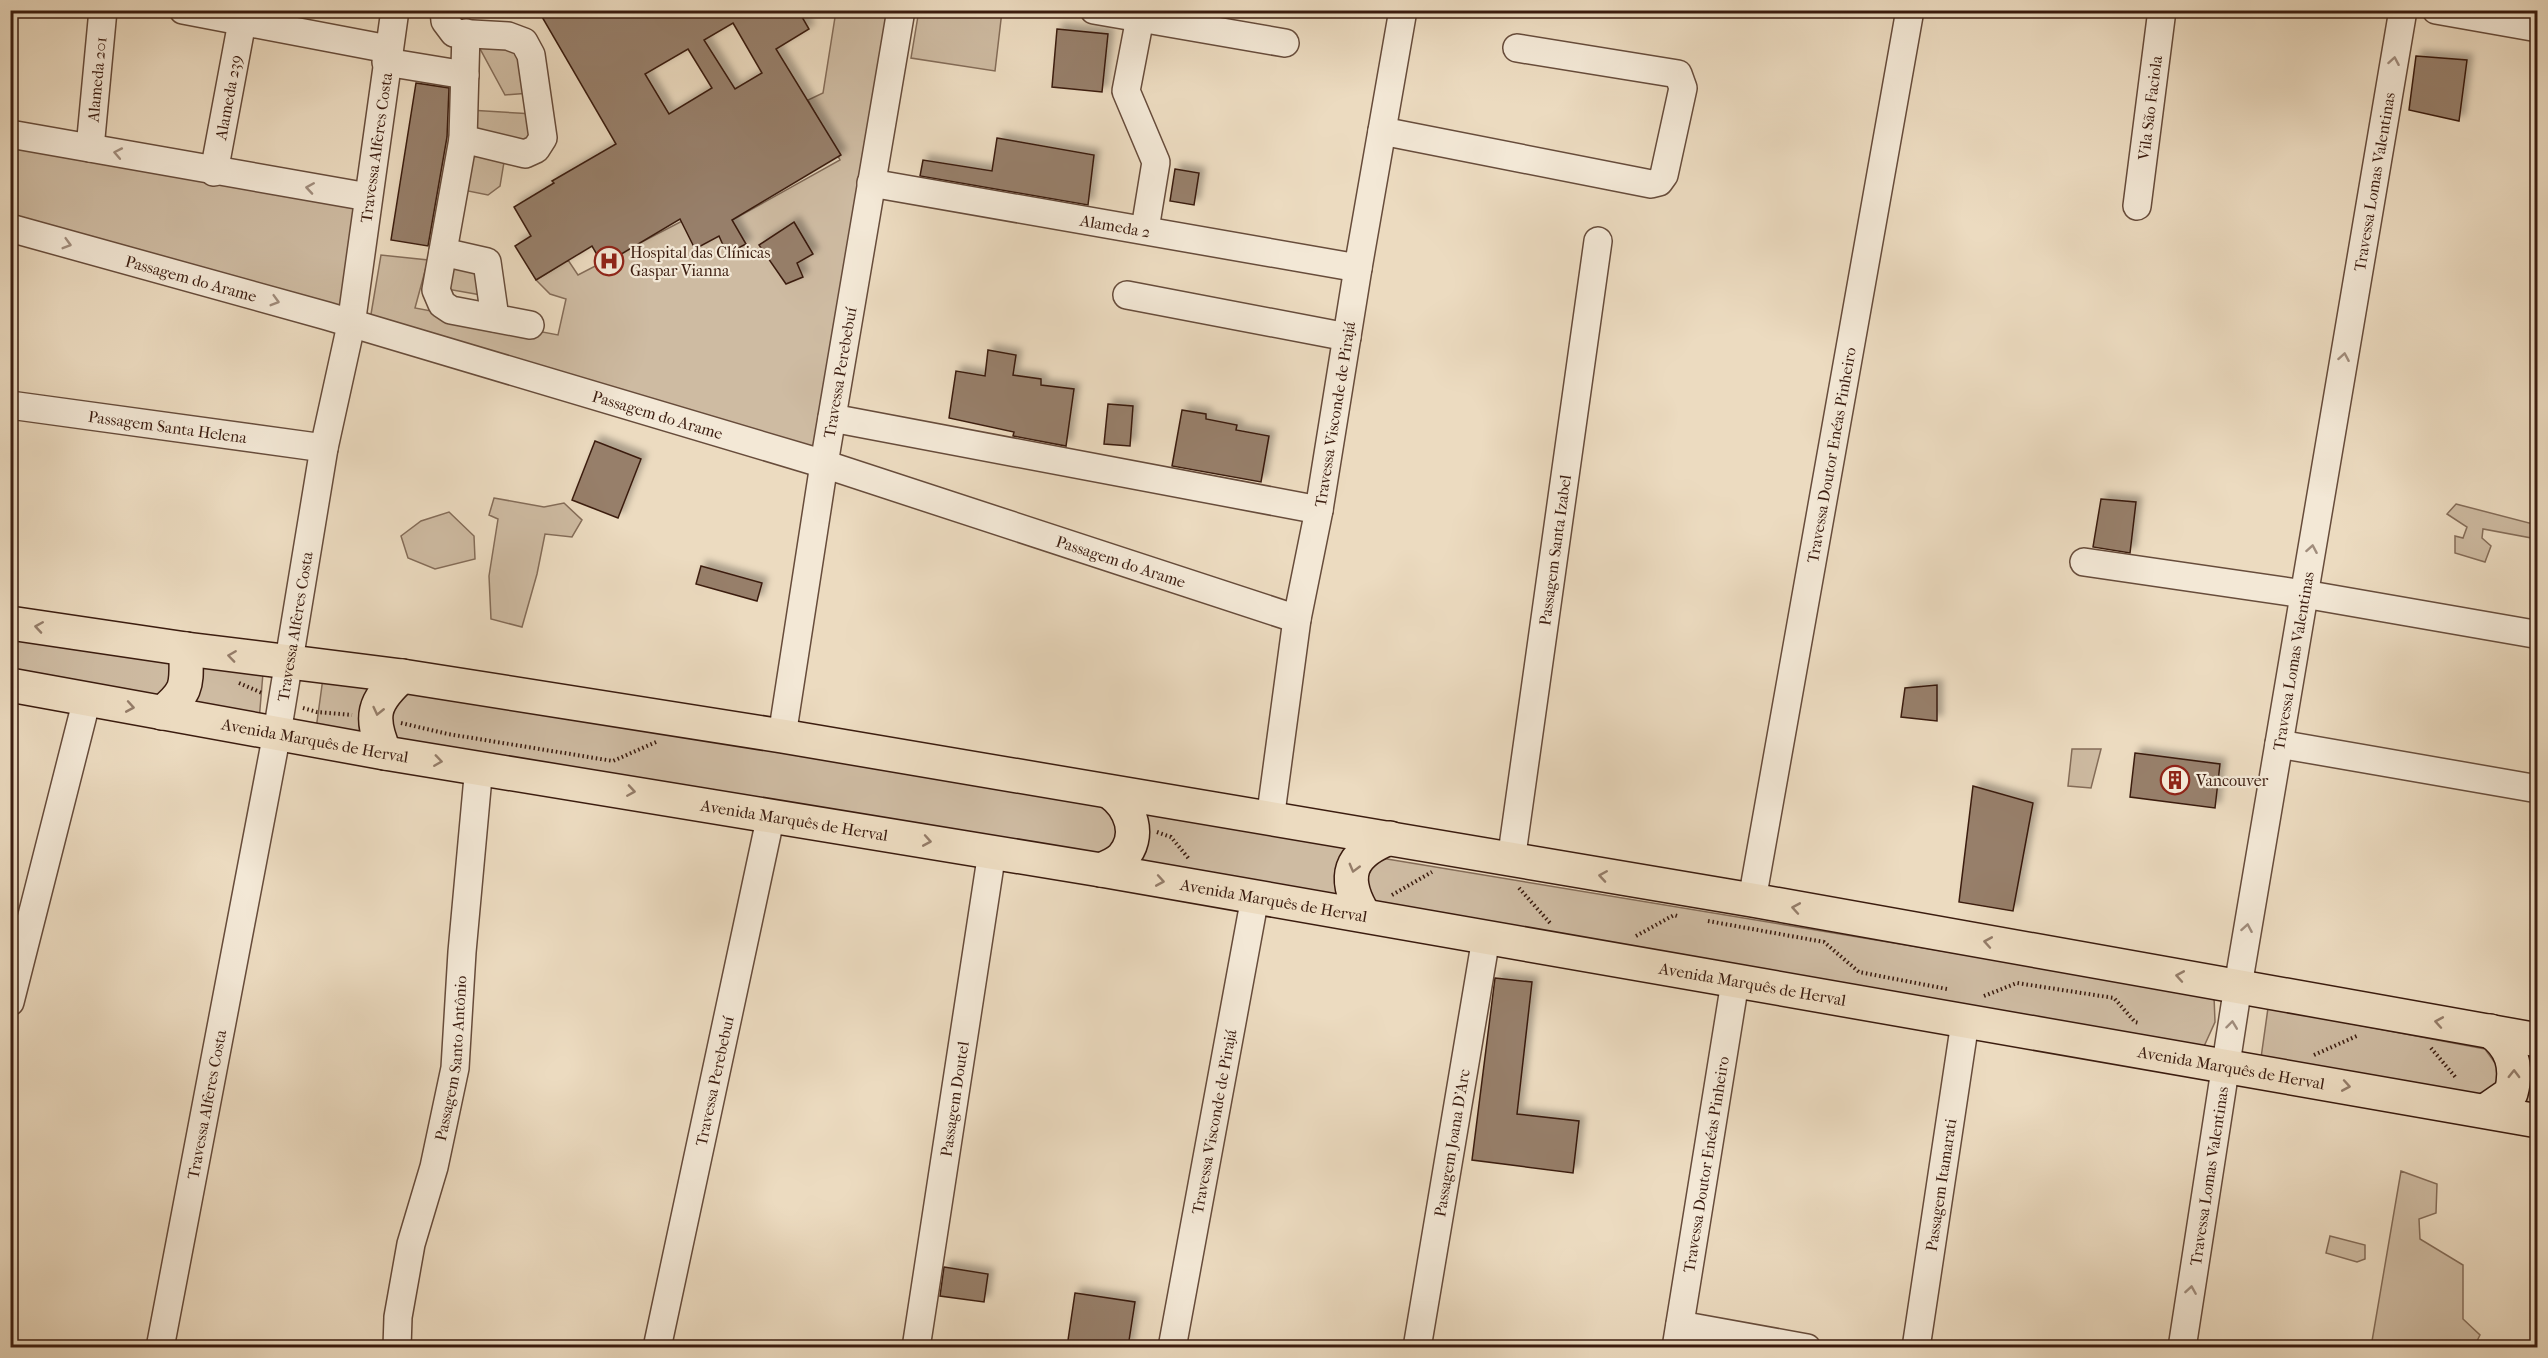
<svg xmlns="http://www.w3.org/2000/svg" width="2548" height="1358" font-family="'IM FELL French Canon',serif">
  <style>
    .green { fill: #cebba2; stroke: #846c58; stroke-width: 1.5 }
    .building { fill: #977f6b; stroke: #3b1c0f; stroke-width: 1.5; fill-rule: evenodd; filter: url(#shadow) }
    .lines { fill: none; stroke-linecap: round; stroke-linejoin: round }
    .minor-casing { stroke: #674c3b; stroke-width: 30 }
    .major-casing { stroke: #3b1c0f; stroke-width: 36 }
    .path { stroke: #3b1c0f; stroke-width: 4; stroke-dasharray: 1.5 3; stroke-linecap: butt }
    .minor { stroke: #f3e8d6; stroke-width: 27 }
    .major { stroke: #ecdbc0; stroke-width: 33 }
    .oneway { stroke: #a08c7c }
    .oneway2 { stroke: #947c68 }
    .labels { text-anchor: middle; stroke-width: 4.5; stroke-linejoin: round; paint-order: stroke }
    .street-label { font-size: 16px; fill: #3b1c0f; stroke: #f3e8d6 }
    .poi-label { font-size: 16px; fill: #3b1c0f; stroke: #f3e8d6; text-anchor: start }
  </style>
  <defs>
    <filter id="shadow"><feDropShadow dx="5.5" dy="-5.5" stdDeviation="3" flood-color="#0004"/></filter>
  </defs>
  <rect width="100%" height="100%" fill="#ecdbc0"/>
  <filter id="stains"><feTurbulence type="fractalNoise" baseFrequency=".00333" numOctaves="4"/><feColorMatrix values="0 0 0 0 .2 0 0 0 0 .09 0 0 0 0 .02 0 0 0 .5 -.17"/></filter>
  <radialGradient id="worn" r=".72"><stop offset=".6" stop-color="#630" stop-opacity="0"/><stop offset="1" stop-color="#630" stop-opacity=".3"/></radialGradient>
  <!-- green -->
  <path class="green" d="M919,10L1002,11L995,71L911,58Z
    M836,11H892L820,458L369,326L381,255L428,260L415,308L558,335L566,299L550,294L536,280L568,260L578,275L715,204L727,223L840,160L808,100L823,93Z
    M502,42L522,53L530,93L505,95L478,45Z
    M469,110L534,114L531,147L469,132Z
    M10,134L368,197L351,325L11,228Z
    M467,151L504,162L500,186L488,195L458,189Z
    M447,264L484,267L487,296L441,288Z
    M494,498L544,507L564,503L582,520L572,537L545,534L537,574L522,627L491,619L489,576L498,519L489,515Z
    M2456,504L2537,525V539L2483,529L2482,538L2491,546L2485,562L2455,553V536L2463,538L2467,527L2447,514Z
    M449,512L474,536L475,559L435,569L408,558L401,536L421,521Z
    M10,630L180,658L160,708L11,679Z
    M189,661L263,673L259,721L175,709Z
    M323,678L385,683L377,744L316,729Z
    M408,685L1112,801L1122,814L1110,860L390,740L385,708Z
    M2072,749H2101L2091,788L2068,786Z
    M1138,807L1361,848L1349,897L1122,866Z
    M1375,857L2214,996L2215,1022L2201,1053L1378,910L1361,872Z
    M2268,1008L2485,1049L2498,1067L2501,1080L2486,1099L2260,1065Z
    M2523,1059L2537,1062V1112L2513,1107Z
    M2401,1171L2437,1184L2436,1213L2419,1219L2420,1239L2463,1265V1319L2480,1335L2474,1347H2371Z
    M2330,1236L2365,1245V1259L2357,1262L2326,1253Z"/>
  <!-- building -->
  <path class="building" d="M538,10H798L809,29L776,49L841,155L732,220L746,244L727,254L719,236L695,249L680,219L603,265L592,246L536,280L515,246L531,236L514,207L554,183L552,181L616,144ZM733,23L762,73L735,89L704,40ZM688,49L712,88L669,114L645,74Z
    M1057,29L1108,34L1102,92L1052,87Z
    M2416,56L2467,60L2459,121L2409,110Z
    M416,83L449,88L447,137L428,246L391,240Z
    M997,138L1094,155L1088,205L920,176L923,160L992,171Z
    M1175,169L1199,173L1194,205L1170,201Z
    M794,222L813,254L797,263L803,277L786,284L759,245Z
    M988,350L1016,355L1013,375L1041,379V385L1074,389L1066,446L1013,436L1014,432L949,418L956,371L985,376Z
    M1108,404L1133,406L1130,446L1104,444Z
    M1182,410L1206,414V419L1237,425L1236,430L1269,436L1261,482L1172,466Z
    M595,441L641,459L618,518L572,500Z
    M2101,499L2136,502L2130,553L2093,547Z
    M701,566L762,583L757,601L696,584Z
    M1937,685V721L1901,717L1905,688Z
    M2135,753L2220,764L2215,808L2130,797Z
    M1973,786L2033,803L2013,911L1959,902Z
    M1495,978L1532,982L1517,1114L1579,1121L1573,1173L1472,1160Z
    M944,1267L988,1274L984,1302L940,1296Z
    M1075,1293L1135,1302L1128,1347H1067Z"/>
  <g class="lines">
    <!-- minor casing -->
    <g class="minor-casing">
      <g id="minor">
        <path d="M183,10L388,49"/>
        <path d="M444,10L445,21L454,33L508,36L524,42L531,55L543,138L536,149L525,154L463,139L436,290L442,304L451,310L530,325"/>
        <path d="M1094,10L1285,43"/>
        <path d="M2436,10L2538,28"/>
        <path d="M1140,18L1126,91L1156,162L1145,229"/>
        <path d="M386,62L465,75"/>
        <path d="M1382,131L1651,184L1659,182L1664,175L1683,88L1678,74L1517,48"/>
        <path d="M10,134L368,197"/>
        <path d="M463,139L466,33"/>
        <path id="s1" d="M90,148L103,10"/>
        <path id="s2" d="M214,172L242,22"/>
        <path id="s3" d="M871,183L1358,268"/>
        <path id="s4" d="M2137,206L2162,10"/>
        <path id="s5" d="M10,228L327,316L824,464L1297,619"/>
        <path d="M443,252L487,262L495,318"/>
        <path d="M1127,295L1347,337"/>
        <path id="s6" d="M10,405L324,448"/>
        <path d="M832,418L1319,510"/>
        <path d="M2084,562L2304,594L2534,634"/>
        <path id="s7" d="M782,736L824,464L901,10"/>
        <path d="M2279,744L2538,789"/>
        <path id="s8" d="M1270,820L1297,619L1319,510L1358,268L1403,10"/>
        <path id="s9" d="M1511,861L1598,241"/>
        <path id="s10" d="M1752,900L1910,10"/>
        <path d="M10,1002L87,699"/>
        <path d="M1680,1325L1807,1348"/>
        <path id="s11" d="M160,1348L277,733L324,448L351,325L395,10"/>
        <path id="s12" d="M397,1348L398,1317L411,1244L434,1167L455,1068L462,952L479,766"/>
        <path id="s13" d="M657,1348L771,815"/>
        <path id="s14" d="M916,1348L992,852"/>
        <path id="s15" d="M1172,1348L1255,897"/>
        <path id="s16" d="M1417,1348L1486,938"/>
        <path id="s17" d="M1676,1348L1735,982"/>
        <path id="s18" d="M1916,1348L1965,1022"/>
        <path id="s19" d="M2182,1348L2238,986L2403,10"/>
      </g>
    </g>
    <!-- major casing -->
    <g class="major-casing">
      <g id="major">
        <path d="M10,623L186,649L402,676L782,736L1752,900L2538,1040"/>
        <path id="s20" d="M10,685L385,753L1101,870L2538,1121"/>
        <path d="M162,713C190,689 186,685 186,649"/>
        <path d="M385,753C369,716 373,702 402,676"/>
        <path d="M1101,870C1108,867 1117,863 1122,858C1142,836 1131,807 1110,792"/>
        <path d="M1364,915C1341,877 1349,854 1390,838"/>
        <path d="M2485,1111L2511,1093C2518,1067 2512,1046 2490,1031"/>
      </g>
    </g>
    <!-- path -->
    <path class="path" d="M239,683L262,693
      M303,708L317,712L352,715
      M401,723L448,734L613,761L656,742
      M1157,832L1171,837L1189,859
      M1519,888L1550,923
      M1392,895L1432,872
      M1708,921L1824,942L1859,972L1947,989
      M1636,936L1674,915L1677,916
      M1984,996L2017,983L2114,998L2135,1022L2139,1023
      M2431,1048L2457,1079
      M2314,1055L2359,1035"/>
    <!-- minor -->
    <use href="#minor" class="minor"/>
    <!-- major -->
    <use href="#major" class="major"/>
  </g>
  <!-- one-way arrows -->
  <defs><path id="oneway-chevron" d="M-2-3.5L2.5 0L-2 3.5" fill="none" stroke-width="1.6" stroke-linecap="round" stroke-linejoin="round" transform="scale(1.5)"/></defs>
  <g class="oneway">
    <use href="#oneway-chevron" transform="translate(2394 61) rotate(-80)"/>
    <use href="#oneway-chevron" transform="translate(118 153) rotate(-169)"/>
    <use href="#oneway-chevron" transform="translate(310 188) rotate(-171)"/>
    <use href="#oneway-chevron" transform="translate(67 244) rotate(16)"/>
    <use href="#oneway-chevron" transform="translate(275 301) rotate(16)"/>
    <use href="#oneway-chevron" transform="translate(2344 357) rotate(-80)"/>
    <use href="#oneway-chevron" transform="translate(2312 549) rotate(-80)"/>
    <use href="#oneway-chevron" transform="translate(2247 928) rotate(-80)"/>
    <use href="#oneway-chevron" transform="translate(2232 1025) rotate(-83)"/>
    <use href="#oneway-chevron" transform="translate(2191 1290) rotate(-81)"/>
  </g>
  <g class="oneway2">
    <use href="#oneway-chevron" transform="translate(39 627) rotate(-171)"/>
    <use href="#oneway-chevron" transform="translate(232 656) rotate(-172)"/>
    <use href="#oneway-chevron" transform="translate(130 707) rotate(10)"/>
    <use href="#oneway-chevron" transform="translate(378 711) rotate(103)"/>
    <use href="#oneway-chevron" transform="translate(438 761) rotate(8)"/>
    <use href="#oneway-chevron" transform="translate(631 791) rotate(9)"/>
    <use href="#oneway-chevron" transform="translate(927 841) rotate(10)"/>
    <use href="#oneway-chevron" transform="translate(1354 868) rotate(105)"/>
    <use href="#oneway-chevron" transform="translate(1603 876) rotate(-171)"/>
    <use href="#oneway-chevron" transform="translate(1160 881) rotate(10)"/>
    <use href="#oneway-chevron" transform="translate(1796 908) rotate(-170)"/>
    <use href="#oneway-chevron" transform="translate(1988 942) rotate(-170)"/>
    <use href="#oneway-chevron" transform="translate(2180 976) rotate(-170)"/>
    <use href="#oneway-chevron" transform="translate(2439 1022) rotate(-170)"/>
    <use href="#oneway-chevron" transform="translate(2514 1074) rotate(-89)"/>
    <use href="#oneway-chevron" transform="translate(2346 1086) rotate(10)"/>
  </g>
  <!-- icons -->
  <defs>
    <g id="hospital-ring" transform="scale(1.5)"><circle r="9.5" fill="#f3e8d6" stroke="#8f2418" stroke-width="1.5"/><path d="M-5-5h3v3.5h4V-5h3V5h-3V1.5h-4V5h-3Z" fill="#8f2418"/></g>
    <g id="building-ring" transform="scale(1.5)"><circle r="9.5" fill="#f3e8d6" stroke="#8f2418" stroke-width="1.5"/><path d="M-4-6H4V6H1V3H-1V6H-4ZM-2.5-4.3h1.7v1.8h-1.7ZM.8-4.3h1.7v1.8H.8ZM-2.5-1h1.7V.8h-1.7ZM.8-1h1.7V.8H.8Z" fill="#8f2418"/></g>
  </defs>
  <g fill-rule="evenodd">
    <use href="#hospital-ring" x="609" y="261"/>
    <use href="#building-ring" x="2175" y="780"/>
  </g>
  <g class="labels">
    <!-- street labels -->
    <g class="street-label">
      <text dy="6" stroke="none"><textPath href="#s1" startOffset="69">Alameda 201</textPath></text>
      <text dy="6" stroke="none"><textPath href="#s2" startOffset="76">Alameda 239</textPath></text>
      <text dy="6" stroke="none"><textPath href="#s4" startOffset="99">Vila São Faciola</textPath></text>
      <text dy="6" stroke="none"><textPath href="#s11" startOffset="1220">Travessa Alferes Costa</textPath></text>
      <text dy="6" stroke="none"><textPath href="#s19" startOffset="1182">Travessa Lomas Valentinas</textPath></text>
      <text dy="6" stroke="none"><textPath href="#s3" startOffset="248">Alameda 2</textPath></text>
      <text dy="6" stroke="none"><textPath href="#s5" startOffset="188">Passagem do Arame</textPath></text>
      <text dy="6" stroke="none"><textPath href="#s7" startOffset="368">Travessa Perebebuí</textPath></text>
      <text dy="6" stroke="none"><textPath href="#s5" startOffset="674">Passagem do Arame</textPath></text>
      <text dy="6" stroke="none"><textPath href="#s8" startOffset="411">Travessa Visconde de Pirajá</textPath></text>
      <text dy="6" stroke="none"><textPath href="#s6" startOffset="159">Passagem Santa Helena</textPath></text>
      <text dy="6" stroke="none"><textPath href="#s10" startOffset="452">Travessa Doutor Enéas Pinheiro</textPath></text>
      <text dy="6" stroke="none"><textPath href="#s9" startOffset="314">Passagem Santa Izabel</textPath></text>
      <text dy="6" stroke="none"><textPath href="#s5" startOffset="1160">Passagem do Arame</textPath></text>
      <text dy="6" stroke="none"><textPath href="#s11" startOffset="734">Travessa Alferes Costa</textPath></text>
      <text dy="6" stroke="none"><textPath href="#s19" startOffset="696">Travessa Lomas Valentinas</textPath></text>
      <text dy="6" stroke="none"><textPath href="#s20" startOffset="310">Avenida Marquês de Herval</textPath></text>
      <text dy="6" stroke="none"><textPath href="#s20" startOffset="796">Avenida Marquês de Herval</textPath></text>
      <text dy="6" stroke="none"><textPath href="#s20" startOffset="1282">Avenida Marquês de Herval</textPath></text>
      <text dy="6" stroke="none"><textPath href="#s20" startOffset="1768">Avenida Marquês de Herval</textPath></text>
      <text dy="6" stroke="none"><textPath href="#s12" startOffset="296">Passagem Santo Antônio</textPath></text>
      <text dy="6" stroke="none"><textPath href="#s20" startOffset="2254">Avenida Marquês de Herval</textPath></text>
      <text dy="6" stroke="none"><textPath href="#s13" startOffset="273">Travessa Perebebuí</textPath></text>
      <text dy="6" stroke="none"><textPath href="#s14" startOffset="252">Passagem Doutel</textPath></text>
      <text dy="6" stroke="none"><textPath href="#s11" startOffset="248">Travessa Alferes Costa</textPath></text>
      <text dy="6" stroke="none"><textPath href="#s15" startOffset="230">Travessa Visconde de Pirajá</textPath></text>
      <text dy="6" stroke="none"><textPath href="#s16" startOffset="208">Passagem Joana D'Arc</textPath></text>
      <text dy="6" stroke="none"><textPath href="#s17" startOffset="186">Travessa Doutor Enéas Pinheiro</textPath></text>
      <text dy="6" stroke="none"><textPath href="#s19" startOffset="174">Travessa Lomas Valentinas</textPath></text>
      <text dy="6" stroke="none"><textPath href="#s18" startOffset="165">Passagem Itamarati</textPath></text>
    </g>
    <!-- poi labels -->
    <g class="poi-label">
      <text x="630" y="258">Hospital das Clínicas<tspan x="630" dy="18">Gaspar Vianna</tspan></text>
      <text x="2196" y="786">Vancouver</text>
    </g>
  </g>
  <!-- margin -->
  <rect width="2548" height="1358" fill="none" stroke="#ecdbc0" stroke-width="36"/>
  <rect x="12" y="12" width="2524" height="1334" fill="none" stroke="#3b1c0f" stroke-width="3"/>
  <rect x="18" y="18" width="2512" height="1322" fill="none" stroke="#3b1c0f" stroke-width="1.5"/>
  <rect width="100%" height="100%" filter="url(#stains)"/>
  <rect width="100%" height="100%" fill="url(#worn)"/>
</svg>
